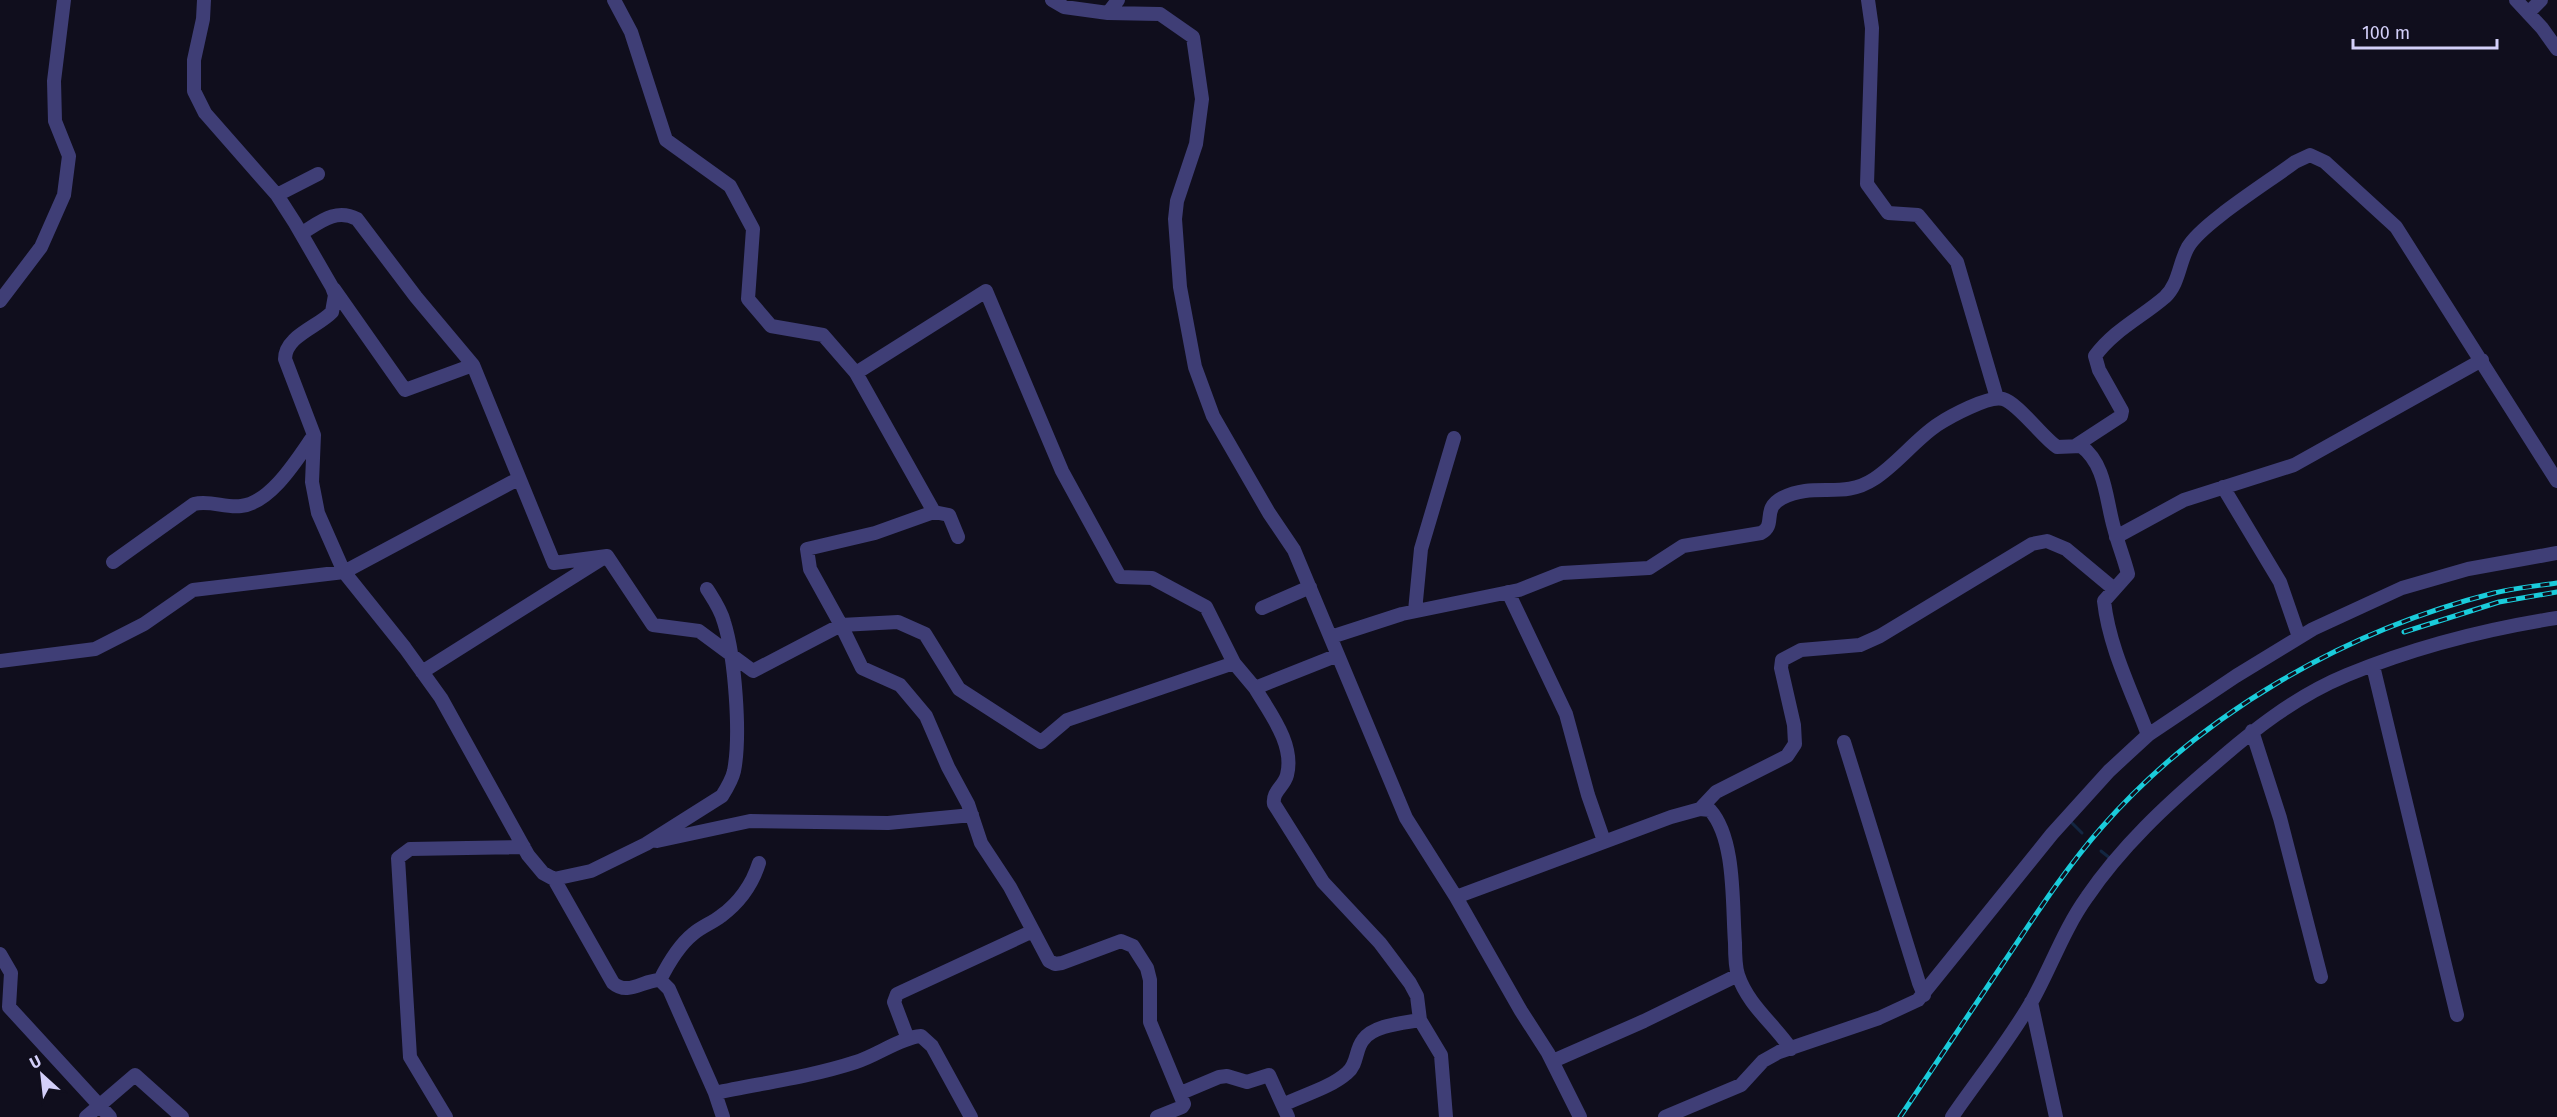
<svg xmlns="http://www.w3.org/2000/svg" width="2557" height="1117" font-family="'Fira Sans',sans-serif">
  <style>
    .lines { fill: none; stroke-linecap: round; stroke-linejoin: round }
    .stream { stroke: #132641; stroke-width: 3 }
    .minor { stroke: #3f3e76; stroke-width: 14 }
    .rail-casing { stroke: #1accdb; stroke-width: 5 }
    .rail { stroke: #100e1d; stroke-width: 3; stroke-dasharray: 9; stroke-linecap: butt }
  </style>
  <rect width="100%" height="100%" fill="#100e1d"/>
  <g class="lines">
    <!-- stream -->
    <path class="stream" d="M2070,821L2082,833
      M2101,851L2111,859"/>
    <!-- minor -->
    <path class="minor" d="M204,0L203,19L194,60V91L205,113L277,195L295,223L332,287L335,295L332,312C318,327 285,336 285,359L314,435L312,482L318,513L344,572L405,648L441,698L528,855L543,873L554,879L613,983C628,996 643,980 660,980L669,989L715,1093L723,1117
      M614,0L631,32L666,140L730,186L753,229L748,299L771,326L823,335L856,373
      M1052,0L1064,7L1108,13L1160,14L1193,37L1202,99L1196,144L1177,201L1175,219L1180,287L1195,367L1213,416L1269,513L1294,550L1406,818L1456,897L1521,1011L1548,1053L1580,1117
      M1868,0L1872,28L1867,184L1888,213L1918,215L1957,262L1997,398
      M2516,0L2542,28L2557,49
      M1108,13L1118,0
      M2528,13L2541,0
      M277,195L318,174
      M302,233C320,222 336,208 357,219L416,297L473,365L554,563L607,556L653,625L699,631L753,671L841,625L862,668L900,685L926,716L948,767L968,804L981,843L1010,887L1049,961L1055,964L1062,963L1121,941L1133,946L1147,968L1150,980V1022L1184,1104L1182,1107L1157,1117
      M334,289L405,390L473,365
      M0,301L41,247L64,195L69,156L55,121L54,81L64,0
      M2075,446L2121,416L2122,411L2099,370L2095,356C2114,330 2142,317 2165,297C2179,284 2179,263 2188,247C2202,223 2270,181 2295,162L2310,155L2325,162L2396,227L2557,481
      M2223,487L2280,582L2299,637
      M934,512L856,373L986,291L1062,471L1120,577L1152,578L1206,607L1234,663
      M958,537L949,515L934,512L875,533L807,549L810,569L841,625L898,622L925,634L959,689L1041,742L1067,720L1234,663L1255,688
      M2116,537L2184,500L2294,465L2482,360
      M113,562L194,504C210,500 225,508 241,506C271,503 298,458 314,435
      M1508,592L1566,714L1588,795L1604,841
      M1262,608L1310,587
      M1415,611L1421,549L1454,438
      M1331,637L1402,614L1519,590L1562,573L1649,568L1683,546L1761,533C1777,525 1761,509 1782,498C1816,481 1842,500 1874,479C1897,464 1915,440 1937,425C1949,417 1989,395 2003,399C2018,403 2042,437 2057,447L2081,446C2106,464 2106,501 2114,528C2118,544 2124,558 2128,574L2104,601C2109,647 2132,692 2148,735
      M1338,655L1255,688C1269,712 1295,744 1287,775C1284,787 1272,791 1274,804L1323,882L1380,943L1410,983L1417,996L1420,1020L1441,1055L1446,1117
      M0,661L95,649L144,624L193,590L344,572L518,479
      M2373,666L2457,1015
      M422,672L603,558
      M2252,731L2280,818L2321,977
      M1844,742L1919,983L1924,995
      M1700,809L1716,792L1787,756L1795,744L1794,725L1781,668L1782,660L1801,650L1860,645L1880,636L2032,544L2047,541L2066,549L2114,589
      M657,841L750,821L888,823L972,815
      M554,879L591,871L646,844L722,796C727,788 732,780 734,771C741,735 735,657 724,622C721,610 714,600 707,589
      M1456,897L1671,817L1700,809L1710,810C1736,839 1732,905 1735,943C1735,953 1735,966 1738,975C1748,1005 1774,1024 1791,1049
      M0,954L11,973L9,1007L110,1117
      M660,980C668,964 678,946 693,934C701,927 712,923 721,916C740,902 752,885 759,863
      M2031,1002L2056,1117
      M908,1039L894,1002L897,994L1033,931
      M1553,1061L1644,1021L1738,975
      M715,1093C762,1083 810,1077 856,1062C876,1056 902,1037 921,1036L932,1046L971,1117
      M1181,1093L1219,1077L1227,1076L1247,1082L1269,1075L1288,1117
      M1283,1105C1303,1095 1330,1088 1347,1073C1358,1064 1355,1050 1363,1040C1373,1025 1404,1023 1420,1020
      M86,1117L135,1075L182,1117
      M446,1117L410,1057L398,858L410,849L524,847
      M1665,1117L1741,1085L1763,1061L1779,1052L1879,1018L1918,1000L2052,834L2109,771L2148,735L2236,676L2313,629L2402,588L2468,569L2557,553
      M1952,1117C1978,1079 2009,1041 2032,1001C2051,967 2064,929 2087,897C2121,847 2166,805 2212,766C2253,730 2296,696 2347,675C2413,648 2486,629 2557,618"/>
    <!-- rail casing -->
    <g class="rail-casing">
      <path id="rail" d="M2404,632L2499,602L2557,592
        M1900,1117C1935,1065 1969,1014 2004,962C2035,916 2065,869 2102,827C2203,712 2347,630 2494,593C2515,588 2536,586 2557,583"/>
    </g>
    <!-- rail -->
    <use href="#rail" class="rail"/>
  </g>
  <!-- north arrow -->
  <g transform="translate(42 1075) rotate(333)" stroke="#100e1d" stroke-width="4.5" paint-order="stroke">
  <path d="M0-4.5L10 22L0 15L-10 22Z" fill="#d3cff9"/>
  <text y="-9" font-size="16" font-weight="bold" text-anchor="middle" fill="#d3cff9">U</text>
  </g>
  <!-- scale -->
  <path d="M2353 39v9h144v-9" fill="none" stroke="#d3cff9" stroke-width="3"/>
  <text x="2362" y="39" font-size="18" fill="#d3cff9" stroke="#100e1d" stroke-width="4.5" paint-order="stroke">100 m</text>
</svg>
